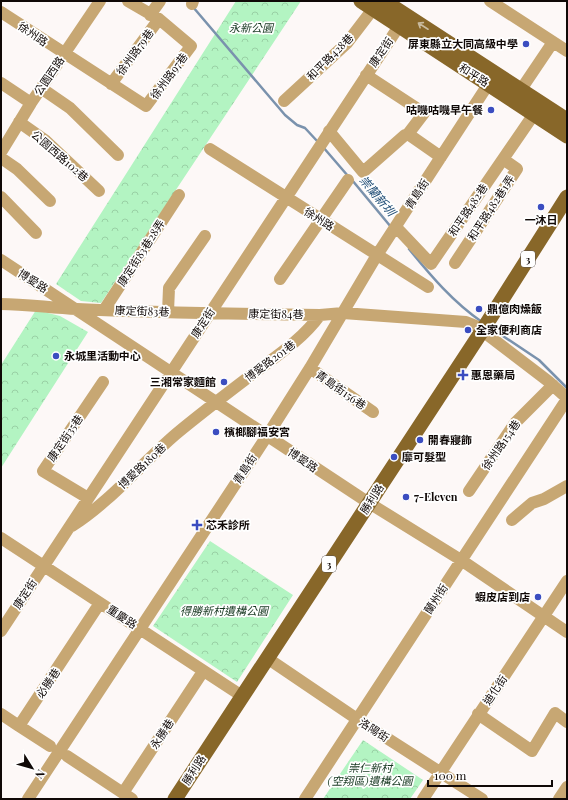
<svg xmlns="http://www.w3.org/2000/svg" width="568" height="800" font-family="'Playfair Display','Noto Sans TC',serif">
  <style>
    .park { fill: url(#park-crowns) }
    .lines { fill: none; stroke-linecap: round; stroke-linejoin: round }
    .stream { stroke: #7a92ad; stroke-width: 2.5 }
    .minor { stroke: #c7a773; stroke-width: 12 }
    .major { stroke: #886729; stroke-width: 15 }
    .oneway { stroke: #c9bb9f }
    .poi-dot { fill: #3b4dc0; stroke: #fff; stroke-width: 1.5 }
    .labels { text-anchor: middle; stroke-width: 3.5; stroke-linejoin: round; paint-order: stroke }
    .shield { fill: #fff; stroke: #585351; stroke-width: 1 }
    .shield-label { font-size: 10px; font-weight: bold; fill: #100907 }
    .park-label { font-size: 11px; font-style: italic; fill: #163720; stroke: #fff }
    .street-label { font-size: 11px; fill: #100907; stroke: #fff }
    .poi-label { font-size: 11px; font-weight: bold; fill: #100907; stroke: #fff; text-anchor: start }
    .water-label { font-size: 12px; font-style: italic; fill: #1d4b74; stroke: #fff }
  </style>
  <defs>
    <pattern id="park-crowns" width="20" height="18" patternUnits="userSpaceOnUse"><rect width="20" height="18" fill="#b3f4c2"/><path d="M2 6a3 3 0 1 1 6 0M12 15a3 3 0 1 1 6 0" fill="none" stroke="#99d0a5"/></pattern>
  </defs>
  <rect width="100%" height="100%" fill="#fdf8f7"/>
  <!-- park -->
  <path class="park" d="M236,1H301L101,303L81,301L56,284Z
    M36,310L60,316L88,332L1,468V365Z
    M210,541L293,595L237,682L153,626Z
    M363,740L423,780L410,799H323Z"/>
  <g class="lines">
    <!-- stream -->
    <path class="stream" d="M193,7L285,115L297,125L305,128L318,142
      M323,147L348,176
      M352,180L391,227
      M409,249C431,276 453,302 482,322
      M491,328L539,360L567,388"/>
    <!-- minor -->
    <path class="minor" d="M490,1L567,51
      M192,4L193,1
      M1,12L146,106L191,46L159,19L128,1
      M150,15L160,1
      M366,75L424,113L408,134L441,157
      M1,83L31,103
      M111,84L159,19
      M41,88L70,108L118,155
      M520,91L553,42
      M284,101L347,43L373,9
      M19,122L46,141L99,191
      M329,131L363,172L405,135
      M210,149L428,287
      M1,152L31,103L100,1
      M1,158L17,169L50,201
      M1,197L36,233
      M396,227L431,264L534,114
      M1,260L369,503L461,560L567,632
      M455,263L517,169L503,159
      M280,279L348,180
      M1,304C26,304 51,308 77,309C158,313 239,314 320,315L343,313L466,322L476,326L548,381L567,398
      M104,310L179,195
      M168,312L169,288L205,236
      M310,368L373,412
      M469,491L515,423L553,385
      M88,498L43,471L103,382
      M512,520L532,503L544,499L567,486
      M72,526C111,501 141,464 176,434C200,414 225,395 250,376C275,357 302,340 320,315
      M1,538L242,696
      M1,631L403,20
      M267,658L357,719L482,799
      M1,714L19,726
      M478,714L532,751L555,713L567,722
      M50,746L19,726L96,609
      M67,756L132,799
      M123,793L200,676
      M28,799L267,436L310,368L377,255L493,77
      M305,799L567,399
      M423,799L567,581
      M559,799L567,787"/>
    <!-- major -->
    <path class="major" d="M361,1L567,136
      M384,1L567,120
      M175,799L482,331L567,197"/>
  </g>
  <!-- one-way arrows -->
  <defs><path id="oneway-shaft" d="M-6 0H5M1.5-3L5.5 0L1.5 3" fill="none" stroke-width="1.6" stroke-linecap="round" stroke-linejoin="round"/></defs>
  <use class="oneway" href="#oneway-shaft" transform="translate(423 26) rotate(-147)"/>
  <!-- markers -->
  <g class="poi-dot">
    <circle cx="526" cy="44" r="4"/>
    <circle cx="491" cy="110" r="4"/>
    <circle cx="541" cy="207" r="4"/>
    <circle cx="479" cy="309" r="4"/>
    <circle cx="468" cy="330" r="4"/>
    <circle cx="56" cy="356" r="4"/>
    <path d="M461 369h4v4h4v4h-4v4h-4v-4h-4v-4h4z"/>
    <circle cx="224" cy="382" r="4"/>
    <circle cx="216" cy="432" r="4"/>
    <circle cx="420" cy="440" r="4"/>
    <circle cx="394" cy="457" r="4"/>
    <circle cx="406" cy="497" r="4"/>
    <path d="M195 519h4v4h4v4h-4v4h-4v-4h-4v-4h4z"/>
    <circle cx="538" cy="597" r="4"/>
  </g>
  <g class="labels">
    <!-- shield labels -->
    <g class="shield">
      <rect x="521" y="251" width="14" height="16" rx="3"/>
      <rect x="322" y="556" width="14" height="16" rx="3"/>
    </g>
    <g class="shield-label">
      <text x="528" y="263">3</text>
      <text x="329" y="568">3</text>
    </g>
    <!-- park labels -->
    <g class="park-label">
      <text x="251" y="32">永新公園</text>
      <text x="224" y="615">得勝新村遺構公園</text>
      <text x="370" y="772">崇仁新村<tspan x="370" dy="13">(空翔區)遺構公園</tspan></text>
    </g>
    <!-- street labels -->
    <g class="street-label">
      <text transform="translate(33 34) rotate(34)" y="4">徐州路</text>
      <text transform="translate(135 52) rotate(-54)" y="4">徐州路79巷</text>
      <text transform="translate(381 52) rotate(-56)" y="4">康定街</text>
      <text transform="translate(330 57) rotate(-45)" y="4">和平路428巷</text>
      <text transform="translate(474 75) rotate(32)" y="4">和平路</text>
      <text transform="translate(49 76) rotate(-56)" y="4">公園西路</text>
      <text transform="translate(169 76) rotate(-54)" y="4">徐州路97巷</text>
      <text transform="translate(60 156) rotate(41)" y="4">公園西路102巷</text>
      <text transform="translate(417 194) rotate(-57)" y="4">青島街</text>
      <text transform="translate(491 208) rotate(-57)" y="4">和平路482巷1弄</text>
      <text transform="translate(468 210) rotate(-56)" y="4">和平路482巷</text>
      <text transform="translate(319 219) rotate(32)" y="4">徐州路</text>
      <text transform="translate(141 253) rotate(-57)" y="4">康定街83巷28弄</text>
      <text transform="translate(33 281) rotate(33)" y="4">博愛路</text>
      <text transform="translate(142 311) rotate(2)" y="4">康定街83巷</text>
      <text transform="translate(276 314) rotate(1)" y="4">康定街84巷</text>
      <text transform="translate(203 323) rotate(-57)" y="4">康定街</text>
      <text transform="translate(270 361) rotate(-37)" y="4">博愛路201巷</text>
      <text transform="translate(341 390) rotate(35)" y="4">青島街156巷</text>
      <text transform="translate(65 438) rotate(-56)" y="4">康定街35巷</text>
      <text transform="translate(501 445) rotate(-55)" y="4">徐州路154巷</text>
      <text transform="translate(303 460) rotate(34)" y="4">博愛路</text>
      <text transform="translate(142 466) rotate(-43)" y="4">博愛路180巷</text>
      <text transform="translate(245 469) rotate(-57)" y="4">青島街</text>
      <text transform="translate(372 499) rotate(-57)" y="4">勝利路</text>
      <text transform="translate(25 594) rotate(-57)" y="4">康定街</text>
      <text transform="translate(436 599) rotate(-57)" y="4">蘭州街</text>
      <text transform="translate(122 617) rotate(33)" y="4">重慶路</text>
      <text transform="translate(48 683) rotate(-56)" y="4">必勝巷</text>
      <text transform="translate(495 690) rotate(-56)" y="4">迪化街</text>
      <text transform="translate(374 730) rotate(33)" y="4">洛陽街</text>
      <text transform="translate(162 734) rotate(-57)" y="4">永勝巷</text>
      <text transform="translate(194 770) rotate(-57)" y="4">勝利路</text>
    </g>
    <!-- poi labels -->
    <g class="poi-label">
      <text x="518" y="48" text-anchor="end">屏東縣立大同高級中學</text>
      <text x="483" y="114" text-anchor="end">咕嘰咕嘰早午餐</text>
      <text x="541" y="224" text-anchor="middle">一沐日</text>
      <text x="487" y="313">鼎億肉燥飯</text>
      <text x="476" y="334">全家便利商店</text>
      <text x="64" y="360">永城里活動中心</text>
      <text x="471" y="379">惠恩藥局</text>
      <text x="216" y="386" text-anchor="end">三湘常家麵館</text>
      <text x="224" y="436">檳榔腳福安宮</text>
      <text x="428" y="444">開春寢飾</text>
      <text x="402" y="461">靡可髮型</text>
      <text x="414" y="501">7-Eleven</text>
      <text x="206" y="529">芯禾診所</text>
      <text x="530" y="601" text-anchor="end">蝦皮店到店</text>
    </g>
    <!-- water labels -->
    <g class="water-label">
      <text transform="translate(377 196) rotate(50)" y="4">崇蘭新圳</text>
    </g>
  </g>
  <!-- border -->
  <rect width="568" height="800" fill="none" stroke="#100907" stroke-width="4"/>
  <!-- north arrow -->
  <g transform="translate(32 768) rotate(127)" stroke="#ffffff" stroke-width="3" paint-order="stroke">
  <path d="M0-3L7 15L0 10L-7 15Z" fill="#100907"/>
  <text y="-6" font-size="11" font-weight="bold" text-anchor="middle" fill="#100907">N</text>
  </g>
  <!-- scale -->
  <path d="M428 780v6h124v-6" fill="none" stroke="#100907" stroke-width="2"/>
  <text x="434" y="780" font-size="12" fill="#100907" stroke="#ffffff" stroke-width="3" paint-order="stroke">100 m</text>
</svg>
